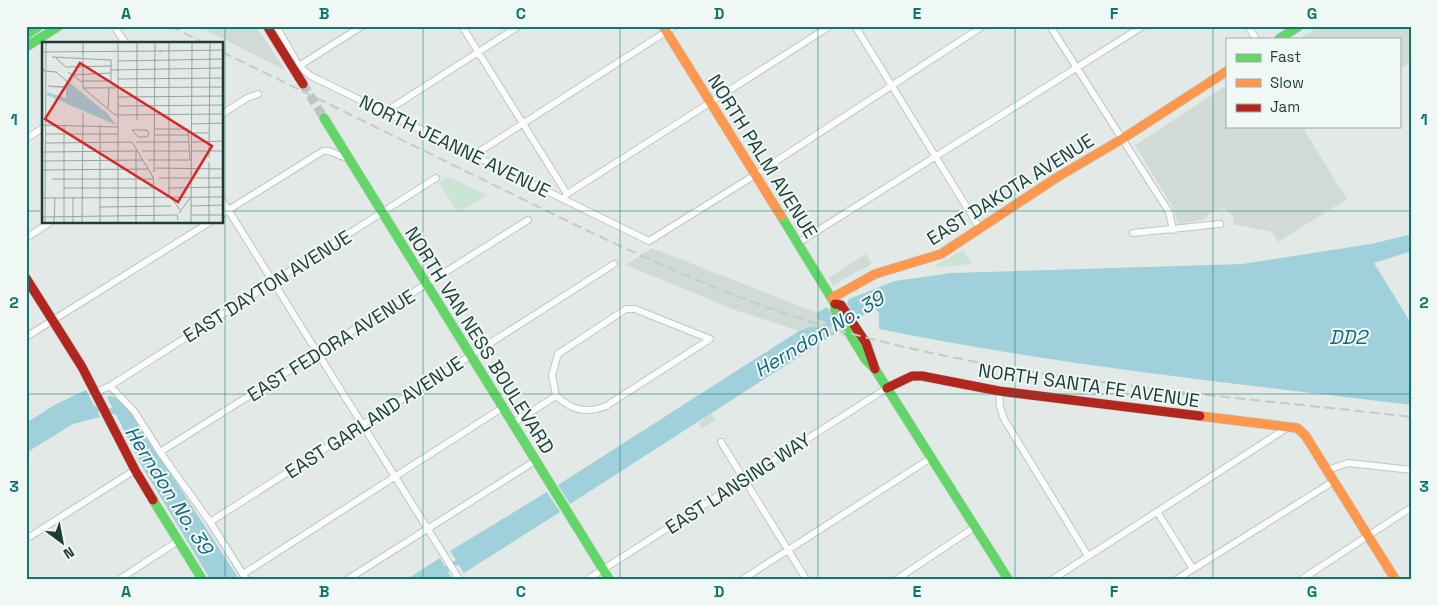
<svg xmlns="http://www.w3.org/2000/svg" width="1438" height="605" font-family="'Space Grotesk',sans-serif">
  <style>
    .built { fill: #d0dbd6 }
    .green { fill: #cbe4d3 }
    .water { fill: #a0d0da }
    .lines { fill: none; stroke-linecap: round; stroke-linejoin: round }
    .canal { stroke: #a0d0da; stroke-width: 5.5 }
    .secondary-tunnel { stroke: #bcc7c3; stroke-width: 9; stroke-dasharray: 9 4.5; stroke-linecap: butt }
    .street-casing { stroke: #c0c6c3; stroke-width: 8 }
    .fast-casing { stroke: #bec6c3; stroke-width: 10 }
    .slow-casing { stroke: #bec6c3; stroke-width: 10 }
    .jam-casing { stroke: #bec6c3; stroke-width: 10 }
    .street { stroke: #fbfcfb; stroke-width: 6 }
    .fast { stroke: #63d668; stroke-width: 9 }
    .slow { stroke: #ff974d; stroke-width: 9 }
    .jam { stroke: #b3261e; stroke-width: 9 }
    .rail { stroke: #c6cac9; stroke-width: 2; stroke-dasharray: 10 5; stroke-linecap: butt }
    .grid { fill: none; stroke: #0f766e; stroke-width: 1; stroke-opacity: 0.55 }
    .labels { text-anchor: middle; stroke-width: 4; stroke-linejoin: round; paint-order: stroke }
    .street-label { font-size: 19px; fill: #1f3d37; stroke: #f0f8f5 }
    .water-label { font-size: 20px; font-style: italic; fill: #16677d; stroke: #f0f8f5 }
    .inset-road { fill: none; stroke: #95a4a0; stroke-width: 1 }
    .view { fill: #d62828; fill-opacity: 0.15; stroke: #d62828; stroke-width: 2.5 }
    .inset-edge { fill: none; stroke: #1f3d37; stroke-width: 2.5 }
    .neatline { fill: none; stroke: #0f766e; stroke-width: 2 }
    .grid-label { font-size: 16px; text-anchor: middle; font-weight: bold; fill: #0f766e }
  </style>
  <rect width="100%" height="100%" fill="#e3e9e6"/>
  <!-- built -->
  <path class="built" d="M199,26H256L285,70L208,31Z
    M1319,26H1412V61L1399,69V39H1299Z
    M1227,85V126H1309L1304,130L1347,199L1278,242L1272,232L1233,224V216L1224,208L1214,210L1203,220L1178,224L1173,208L1135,145Z
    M652,248L817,313V319L839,326L846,336L812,326L799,331L735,310L626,265Z
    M866,254L872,264L833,285L829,278Z
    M711,414L715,420L702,428L699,422Z"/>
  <!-- green -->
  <path class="green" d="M448,177L487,195L458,213L439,183Z
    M963,250L972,264L931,268Z"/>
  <!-- water -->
  <path class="water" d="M1412,234V251L1374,263L1412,325V405C1233,383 1055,365 879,329V313L875,308L857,319L847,304L849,299L895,281L951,273L1242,264L1371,244Z
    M827,307L839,326L817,319V313Z
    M812,326L836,333L570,504L558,485L799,331Z
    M86,390L100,417L73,424L26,453V423L56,404Z
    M110,396L118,398L131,412L239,579H210L143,468L107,397Z
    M547,492L560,512L464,573L450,551Z
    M440,558L452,579H407Z"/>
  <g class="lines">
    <!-- canal -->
    <path class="canal" d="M816,332L857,307
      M88,408L120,412
      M431,579L461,560"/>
    <!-- secondary-tunnel -->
    <path class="secondary-tunnel" d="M303,84L324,118"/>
    <!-- street casing -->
    <g class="street-casing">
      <path id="street" d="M114,26L126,44
        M276,26L299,66L311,76L649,241L755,175L983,26
        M462,26L567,194
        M855,26L979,227
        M1050,26L1169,212L1173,230
        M1248,26L1256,39
        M299,66L362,26
        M385,112L519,26
        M222,114L247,98L258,94
        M26,139L44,127
        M474,155L675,26
        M564,199L567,194L830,26
        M222,200L459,579
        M222,214L323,151C333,149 338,158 347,157
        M1133,233L1220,224
        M26,238L51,222
        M798,243L1143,26
        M26,337L210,222
        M110,386L134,411L160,452L210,522L246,579
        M999,391L1000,407L1004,419L1088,556
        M96,392L110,386L436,178
        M556,396L552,375L558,354L626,309H635L710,339
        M556,396C572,410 586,414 606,406L710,339
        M512,424L556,396
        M721,442L806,579
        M160,452L528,220
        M1327,470L1348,463L1412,470
        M1158,513L1193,569
        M210,522L614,264
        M26,539L135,470
        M243,574L502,408
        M120,579L178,541
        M348,579L535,461
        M588,579L887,388
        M743,579L931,458
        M897,579L975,527
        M1053,579L1290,426
        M1177,579L1334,481
        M1302,579L1412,507"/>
    </g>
    <!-- fast casing -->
    <g class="fast-casing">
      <path id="fast" d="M26,35L39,26
        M1279,39L1299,26
        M26,47L59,26
        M324,118L609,579
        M781,216L835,304V310L865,359L875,369L1008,579
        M153,500L202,579"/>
    </g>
    <!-- slow casing -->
    <g class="slow-casing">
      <path id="slow" d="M663,26L781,216
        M832,298L875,274L941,254L1056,178L1122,139L1227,71
        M1200,416L1297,428L1305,435L1395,579"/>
    </g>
    <!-- jam casing -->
    <g class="jam-casing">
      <path id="jam" d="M267,26L303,84
        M26,278L82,367L135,470L153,500
        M835,304L841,305L866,343L875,369
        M887,388L912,376H922L999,391L1200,416"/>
    </g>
    <!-- street -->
    <use href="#street" class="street"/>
    <!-- fast -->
    <use href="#fast" class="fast"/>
    <!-- slow -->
    <use href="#slow" class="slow"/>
    <!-- jam -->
    <use href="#jam" class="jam"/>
    <!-- rail -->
    <path class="rail" d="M170,26L206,44
      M222,52C317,98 412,145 506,191C614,244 722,297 838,330C1023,382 1221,395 1412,417"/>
  </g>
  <!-- grid -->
  <path class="grid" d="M225,26V579M423,26V579M620,26V579M818,26V579M1015,26V579M1213,26V579M26,211H44M222,211H1412M26,394H1412"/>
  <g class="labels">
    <!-- street labels -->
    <g class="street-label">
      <text transform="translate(455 146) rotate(26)" y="7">NORTH JEANNE AVENUE</text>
      <text transform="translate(763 156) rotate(58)" y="7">NORTH PALM AVENUE</text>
      <text transform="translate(1010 189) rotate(-32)" y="7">EAST DAKOTA AVENUE</text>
      <text transform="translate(267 286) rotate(-32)" y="7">EAST DAYTON AVENUE</text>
      <text transform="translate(480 340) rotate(58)" y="7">NORTH VAN NESS BOULEVARD</text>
      <text transform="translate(331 345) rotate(-32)" y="7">EAST FEDORA AVENUE</text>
      <text transform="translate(1089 385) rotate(8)" y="7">NORTH SANTA FE AVENUE</text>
      <text transform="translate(374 417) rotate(-33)" y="7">EAST GARLAND AVENUE</text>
      <text transform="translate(738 483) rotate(-33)" y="7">EAST LANSING WAY</text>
    </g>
    <!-- water labels -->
    <g class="water-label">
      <text transform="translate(819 334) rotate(-31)" y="7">Herndon No. 39</text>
      <text x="1348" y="344">DD2</text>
      <text transform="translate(169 490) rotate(58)" y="7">Herndon No. 39</text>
    </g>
  </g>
  <!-- overview -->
  <g transform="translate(42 42)">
    <rect width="181" height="181" fill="#e3e9e6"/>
    <path d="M28,41L66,72L74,83L5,53V50L24,56V46H5L25,45Z" fill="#a0d0da"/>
    <path class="inset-road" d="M41,0V46M127,0V154M117,9L182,8M0,10L120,9M10,15L69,18V39H40M14,16L24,25L69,24M76,19L182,17M0,24L2,29L14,30L27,41L24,45L6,44M69,28L182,26M26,30L40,40M30,33L69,31M76,37L182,36M41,46L73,73L182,72M41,46L182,45M76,55L182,54M76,64L182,63M66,66L67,46M95,78V0M150,82L182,81M0,83L76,85M113,87H146L148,118M90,88L96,95H105L107,91M90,88H105L107,91M150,91H167M4,92H76M113,93H146M94,100H146M150,100L182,99M4,101L90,100L111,135L112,143M100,109H147M150,109H182M0,110L95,109M167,116L168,0M106,118H148M0,119L101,118M167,120V181M113,126L182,127M0,128L106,127M112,130L113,0M117,136H182M10,137H112M22,146H112M126,146L182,145M129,155L138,168M1,156L182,155M149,164L182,163M58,165L129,164M137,171L148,156M149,173H182M0,175L135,173L136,178M3,181L4,0M12,181L13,156M22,181V83M31,181V155M40,181L41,71M58,181V83M76,181V0M94,181V109M112,181V145M149,181L150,0"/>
    <path class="view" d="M38,21L170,104L136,160L3,77Z"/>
    <rect width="181" height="181" class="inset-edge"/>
  </g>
  <!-- border -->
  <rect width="1438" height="605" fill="none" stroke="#f0f8f5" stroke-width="55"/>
  <!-- legend -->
  <rect x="1226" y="38" width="175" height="90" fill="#f0f8f5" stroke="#9cada9"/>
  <rect x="1236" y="54" width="25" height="8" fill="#63d668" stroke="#9cada9"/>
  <text x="1270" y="62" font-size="15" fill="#1f3d37">Fast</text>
  <rect x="1236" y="79" width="25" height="8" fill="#ff974d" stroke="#9cada9"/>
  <text x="1270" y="88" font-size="15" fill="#1f3d37">Slow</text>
  <rect x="1236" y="104" width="25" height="8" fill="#b3261e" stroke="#9cada9"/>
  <text x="1270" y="112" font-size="15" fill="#1f3d37">Jam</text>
  <!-- north arrow -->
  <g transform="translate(62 542) rotate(148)" stroke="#f0f8f5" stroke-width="4" paint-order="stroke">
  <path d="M0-4L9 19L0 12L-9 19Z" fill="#1f3d37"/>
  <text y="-8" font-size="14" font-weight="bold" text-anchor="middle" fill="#1f3d37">N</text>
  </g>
  <rect x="28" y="28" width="1382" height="550" class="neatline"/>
  <g class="grid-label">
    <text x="126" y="19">A</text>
    <text x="324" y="19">B</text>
    <text x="521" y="19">C</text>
    <text x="719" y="19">D</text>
    <text x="917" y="19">E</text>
    <text x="1114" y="19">F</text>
    <text x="1312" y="19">G</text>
    <text x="14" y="125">1</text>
    <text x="1424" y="125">1</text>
    <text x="14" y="308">2</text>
    <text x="1424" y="308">2</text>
    <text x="14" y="492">3</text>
    <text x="1424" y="492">3</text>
    <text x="126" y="597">A</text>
    <text x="324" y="597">B</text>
    <text x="521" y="597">C</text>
    <text x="719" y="597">D</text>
    <text x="917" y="597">E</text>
    <text x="1114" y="597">F</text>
    <text x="1312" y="597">G</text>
  </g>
</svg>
